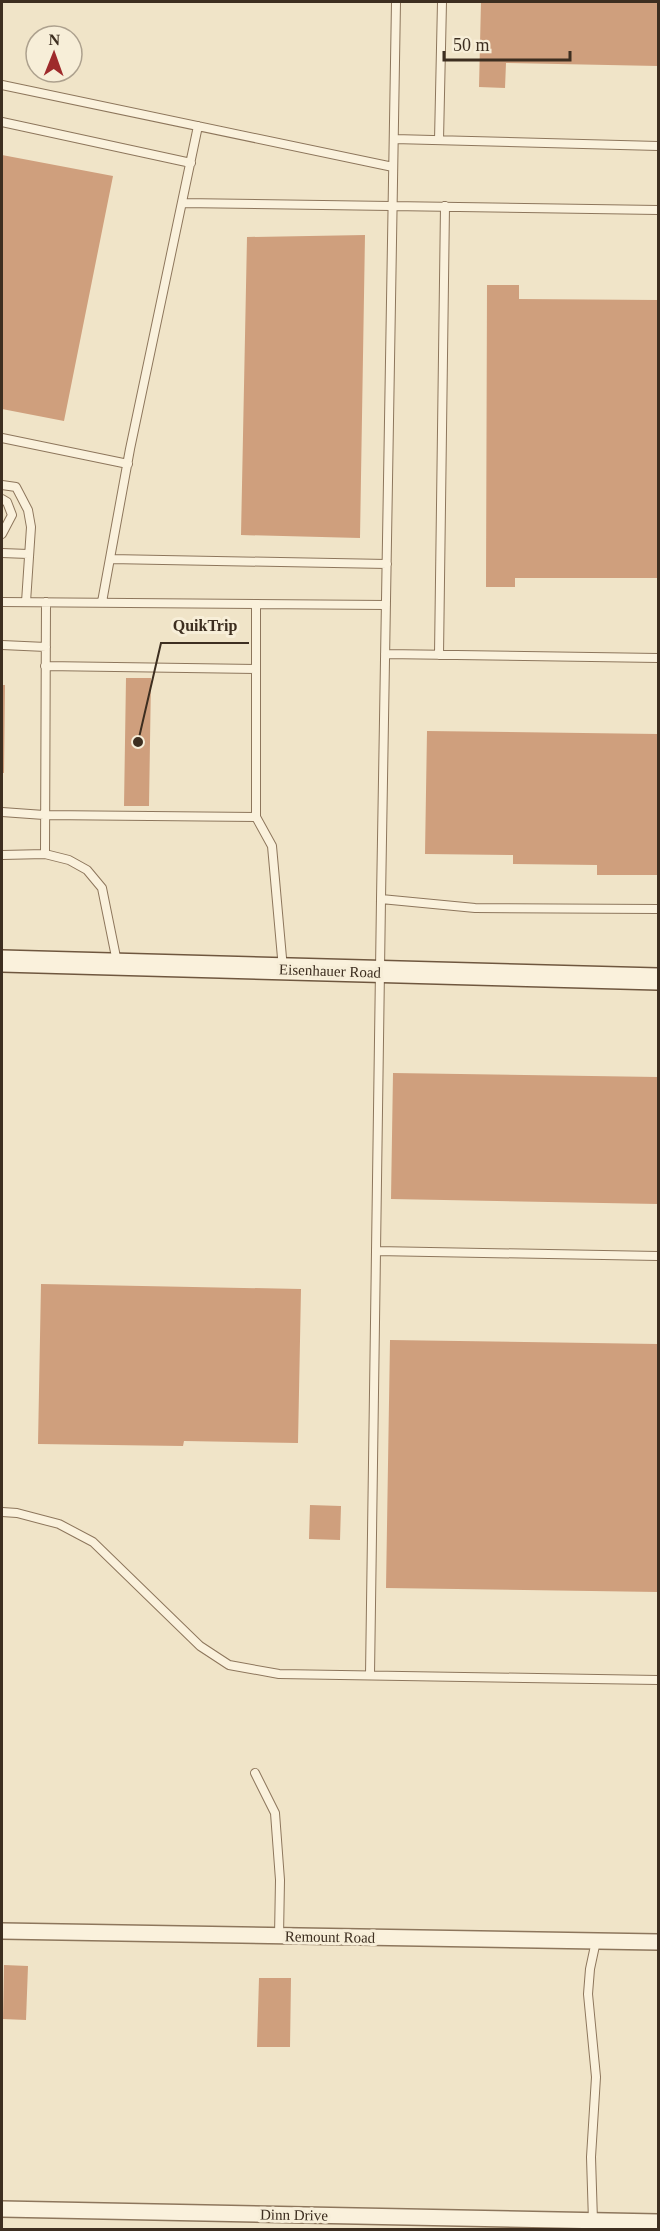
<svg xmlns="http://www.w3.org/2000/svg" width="660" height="2231" font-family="Georgia,serif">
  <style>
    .building { fill: #cf9f7d }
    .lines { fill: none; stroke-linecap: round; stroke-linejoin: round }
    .service-casing { stroke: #8d765c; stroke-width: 10 }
    .minor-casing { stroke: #8d765c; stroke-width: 18 }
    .secondary-casing { stroke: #6f573f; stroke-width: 24 }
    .service { stroke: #faf1dc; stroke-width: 8 }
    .minor { stroke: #faf1dc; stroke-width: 15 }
    .secondary { stroke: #faf1dc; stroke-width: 21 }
    .labels { text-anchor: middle; stroke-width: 6; stroke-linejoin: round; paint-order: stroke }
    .street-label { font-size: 15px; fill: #3d2e20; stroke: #f7eed8 }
    .leader { fill: none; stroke: #3d2e20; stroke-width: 2 }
    .callout-dot { fill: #3d2e20; stroke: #f7eed8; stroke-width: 2 }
    .callout-label { font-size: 16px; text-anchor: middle; font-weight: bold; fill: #3d2e20; stroke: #f7eed8; stroke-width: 6; stroke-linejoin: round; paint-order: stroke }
  </style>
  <rect width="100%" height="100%" fill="#f0e4c8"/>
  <!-- building -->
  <path class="building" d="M481,2H658V66L506,63L505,88L479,87Z
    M2,155L113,176L64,421L2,409Z
    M365,235L360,538L241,535L247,237Z
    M487,285H519V299L658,300V578H515V587H486Z
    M126,678H151L149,806H124Z
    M2,685H5L4,773H2Z
    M427,731L658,734V875H597V865L513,864V855L425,854Z
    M393,1073L658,1077V1204L391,1199Z
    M41,1284L301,1289L298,1443L184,1441L183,1446L38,1444Z
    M390,1340L658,1344V1592L386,1588Z
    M310,1505L341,1506L340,1540L309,1539Z
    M4,1965L28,1966L26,2020L3,2019Z
    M259,1978H291L290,2047H257Z"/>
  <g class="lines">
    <!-- service casing -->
    <g class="service-casing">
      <path id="service" d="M2,85L393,167
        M2,122L191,163
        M394,139L658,146
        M439,140L442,2
        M182,203L658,210
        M2,438L128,464
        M2,485L16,487L28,510L31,527L26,602
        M2,499L7,502L12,515L2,534
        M2,553L28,554
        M110,559L387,564
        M2,602L386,605
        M102,602L130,449L198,126
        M256,604V817L272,846L283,969
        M2,645L46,647
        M385,654L658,658
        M439,655L445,206
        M45,666L256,669
        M2,812L44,815L256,817
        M45,854L46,602
        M2,855L45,854L69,860L87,870L102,888L117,962
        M381,899L475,908L658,909
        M376,1251L658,1256
        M2,1512L17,1513L59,1524L93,1542L200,1646L229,1665L279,1674L658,1680
        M370,1675L381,899L396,2
        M255,1773L275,1813L280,1880L279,1936
        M593,2221L591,2157L596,2077L588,1994L590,1969L596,1941"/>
    </g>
    <!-- minor casing -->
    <g class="minor-casing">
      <path id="minor" d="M2,1931L658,1942
        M2,2209L658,2222"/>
    </g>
    <!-- secondary casing -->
    <g class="secondary-casing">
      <path id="secondary" d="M2,961L658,979"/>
    </g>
    <!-- service -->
    <use href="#service" class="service"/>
    <!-- minor -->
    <use href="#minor" class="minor"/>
    <!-- secondary -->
    <use href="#secondary" class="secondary"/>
  </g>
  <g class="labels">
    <!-- street labels -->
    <g class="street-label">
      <text transform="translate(330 971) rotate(2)" y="5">Eisenhauer Road</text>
      <text transform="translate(330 1937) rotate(1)" y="5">Remount Road</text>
      <text transform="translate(294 2215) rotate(1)" y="5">Dinn Drive</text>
    </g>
  </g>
  <!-- callouts -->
  <path class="leader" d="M138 742L161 643H249"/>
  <circle class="callout-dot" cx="138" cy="742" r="6"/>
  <g class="callout-label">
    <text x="205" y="631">QuikTrip</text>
  </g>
  <!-- border -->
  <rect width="660" height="2231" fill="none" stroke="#3d2e20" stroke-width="6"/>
  <!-- north arrow -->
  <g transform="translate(54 54) rotate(1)"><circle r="28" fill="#f7eed8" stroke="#ada18e" stroke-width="1.5"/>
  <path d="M0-4.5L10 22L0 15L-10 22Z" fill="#9e2a2b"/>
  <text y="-9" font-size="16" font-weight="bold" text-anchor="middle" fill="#3d2e20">N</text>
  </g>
  <!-- scale -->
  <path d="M444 51v9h126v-9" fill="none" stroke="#3d2e20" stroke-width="3"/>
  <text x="453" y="51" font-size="18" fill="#3d2e20" stroke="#f7eed8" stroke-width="4.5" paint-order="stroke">50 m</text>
</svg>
